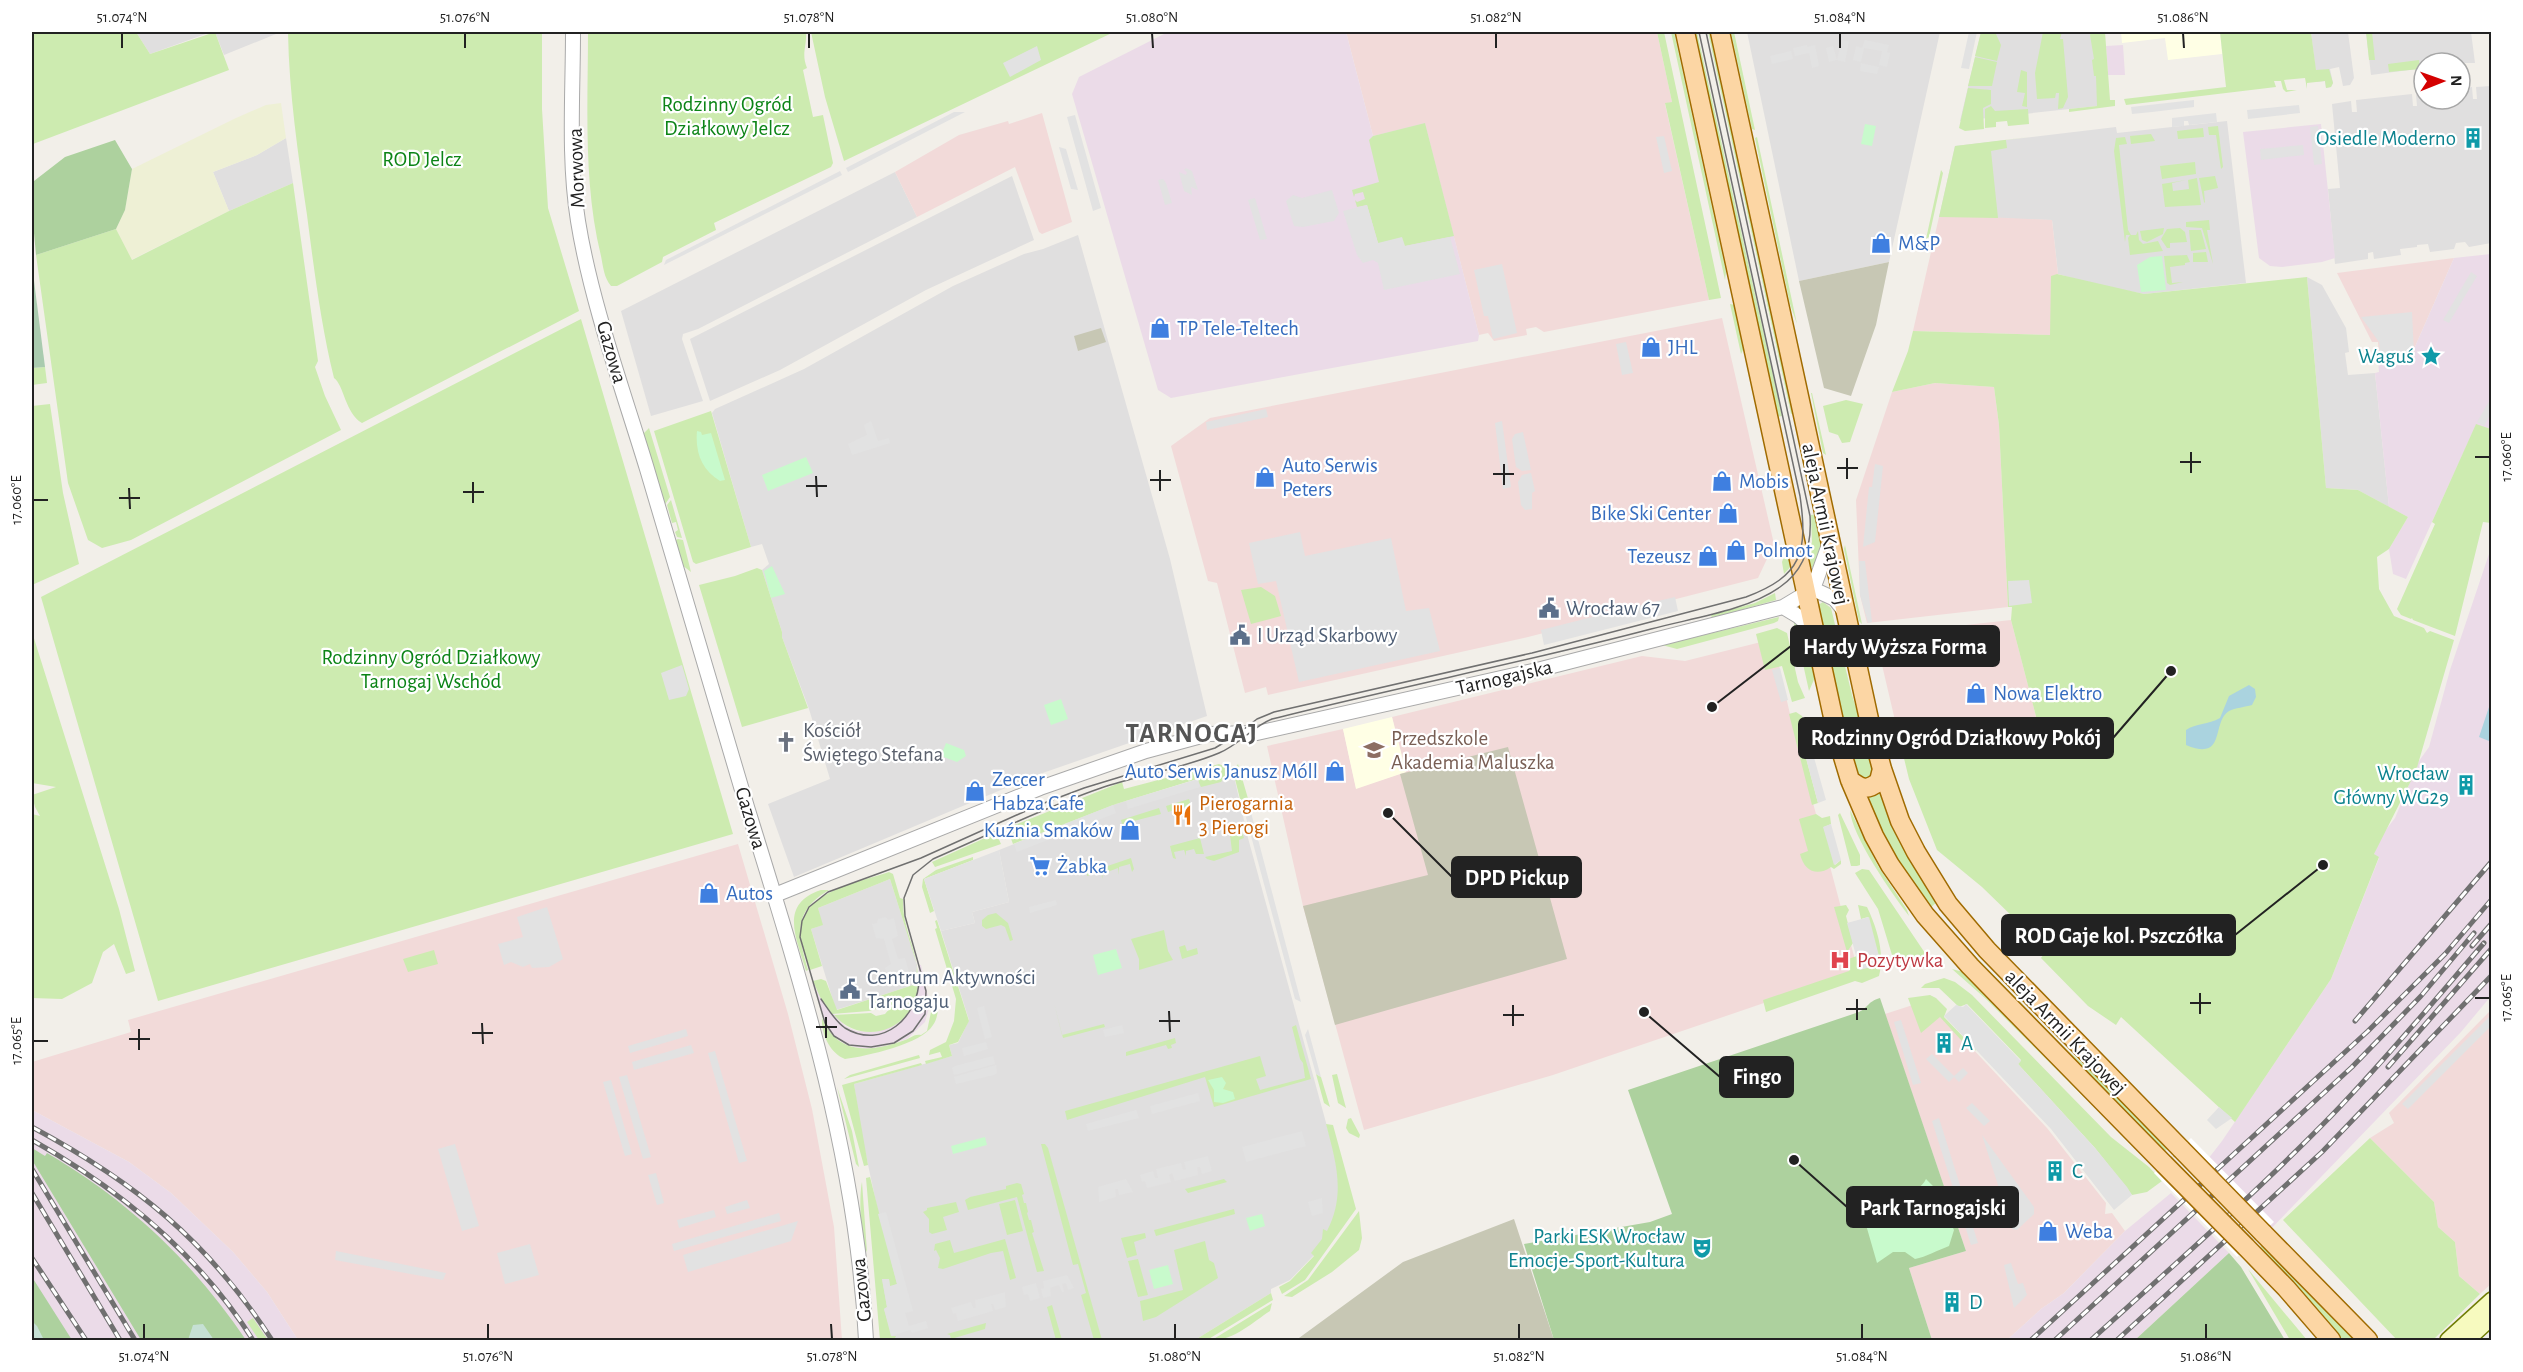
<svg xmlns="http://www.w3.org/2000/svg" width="2523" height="1372" font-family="'Alegreya Sans',sans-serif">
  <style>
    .residential { fill: #e0dfdf }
    .commercial { fill: #f2dad9 }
    .industrial { fill: #ebdbe8 }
    .education { fill: #ffffe5 }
    .construction { fill: #c7c7b4 }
    .farmland { fill: #eef0d5 }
    .grass { fill: #cdebb0 }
    .forest { fill: #add19e }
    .wetland { fill: #c6e0d4 }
    .cemetery { fill: #aacbaf }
    .park { fill: #c8facc }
    .parking { fill: #e2e2e2 }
    .water { fill: #aad3df }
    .pier { fill: #fff }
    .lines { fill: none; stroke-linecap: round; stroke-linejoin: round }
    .tertiary-casing { stroke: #a9a9a9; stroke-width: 16 }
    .secondary-casing { stroke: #707d05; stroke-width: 18 }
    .primary-casing { stroke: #a06b00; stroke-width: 21 }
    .tertiary { stroke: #fff; stroke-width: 14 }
    .secondary { stroke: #f7fabf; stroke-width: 15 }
    .primary { stroke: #fcd6a4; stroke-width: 18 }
    .tram { stroke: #707070; stroke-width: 1.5 }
    .rail-casing { stroke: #707070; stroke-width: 5 }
    .rail { stroke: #fff; stroke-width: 3; stroke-dasharray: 9; stroke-linecap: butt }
    .primary-bridge-casing { stroke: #a06b00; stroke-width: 21; stroke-linecap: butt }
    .primary-bridge { stroke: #fcd6a4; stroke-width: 18 }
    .ticks { fill: none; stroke: #222; stroke-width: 2 }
    .labels { text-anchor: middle; stroke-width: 4.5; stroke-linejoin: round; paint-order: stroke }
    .park-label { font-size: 21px; fill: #0c8416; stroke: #fff }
    .culture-label { font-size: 21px; fill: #0d838f; stroke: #fff; text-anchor: end }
    .street-label { font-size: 21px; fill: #222; stroke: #fff }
    .shop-label { font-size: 21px; fill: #366cbe; stroke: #fff; text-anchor: start }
    .service-label { font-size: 21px; fill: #4e5e75; stroke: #fff; text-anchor: start }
    .worship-label { font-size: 21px; fill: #5b616d; stroke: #fff; text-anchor: start }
    .education-label { font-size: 21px; fill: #785e54; stroke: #fff; text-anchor: start }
    .food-label { font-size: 21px; fill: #c56008; stroke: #fff; text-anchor: start }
    .health-label { font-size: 21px; fill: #be3a42; stroke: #fff; text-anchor: start }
    .district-label { font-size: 27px; font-weight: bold; letter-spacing: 1.5px; fill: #555; stroke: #fff }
    .leader { fill: none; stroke: #222; stroke-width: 2 }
    .callout-dot { fill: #222; stroke: #fff; stroke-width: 2 }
    .callout { fill: #222; stroke: #222; stroke-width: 2 }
    .callout-label { font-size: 22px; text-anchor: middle; font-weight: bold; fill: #fff }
    .neatline { fill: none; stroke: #222; stroke-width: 2 }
    .ticks-label { font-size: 15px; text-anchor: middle; fill: #222 }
  </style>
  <rect width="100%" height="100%" fill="#f2efe9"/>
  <!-- residential -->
  <path class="residential" d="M136,32H211L150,54Z
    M215,32H276V34L224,55Z
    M1747,32H1940L1889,262L1799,281Z
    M1981,32H2099L2097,106L1960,121Z
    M2311,32H2348L2354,78L2350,85L2343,86L2339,67L2330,69L2333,83L2331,87L2326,88L2325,81L2317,82Z
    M2366,32H2471L2475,63H2424V68L2371,75Z
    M2491,86V243L2469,247L2465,242L2456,243L2454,249L2430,252L2428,244L2417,245V247L2400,249L2401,255L2374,259L2373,252L2368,253V259L2335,264L2328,189L2340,188L2332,104L2351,101L2352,112H2357L2356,100L2412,94L2413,106H2417L2416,94L2424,93V99H2460V89L2472,87L2473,99H2477L2476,87Z
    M2227,121L2246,283L2144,294L2098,285L2058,274L2052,220L1939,217L1955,146L2116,127L2117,133Z
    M286,138L293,183L229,211L213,172L257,155Z
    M895,172L917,217L698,329L683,334L682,339L703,401L651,416L621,311Z
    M1012,176L1034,240L926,290L780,370L710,401L690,339Z
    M1078,235L1170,559L1207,716L1034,776L794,877L768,804L830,779L809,709L782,637V632L762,570L769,564L762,544L751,547L712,413L715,409L804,369L953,286L1024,254L1043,249Z
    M2307,277L2322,285L2346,328L2349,352L2345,353L2348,375L2375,373L2389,507L2358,490L2326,488Z
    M1227,771L1233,772L1248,838L1342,1181L1337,1215L1317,1252L1290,1280L1271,1289V1293L1195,1340H887L882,1297L880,1221L860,1127L854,1084L952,1056L949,1045L958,1043L969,1020L941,931L975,923L972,912L1009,902L999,850L1116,804Z
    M890,879L917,965L916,984L836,1010L811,929L822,925L818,908Z"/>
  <!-- commercial -->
  <path class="commercial" d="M1346,32H1657L1672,102L1665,104L1709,300L1544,332L1536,327L1526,329L1527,335L1494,341L1488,333L1479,335L1425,124L1373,136Z
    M1042,113L1072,222L1042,234L1039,232L1015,167L917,217L895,172L959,135L1008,121L1009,124Z
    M1966,216L2052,220L2058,274L2050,335L1913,331L1939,217Z
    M2454,258L2414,349L2415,354L2379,357L2378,342H2372L2337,273Z
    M1722,318L1774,544L1758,578L1528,637L1268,695L1266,687L1245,693L1217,583L1208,581L1171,446L1210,418Z
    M1935,383L1994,387L1999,425L2008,607L1867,623L1860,595L1856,500L1892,392Z
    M2011,620L2038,724L1901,746L1875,635Z
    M1773,639L1794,732L1858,971L1553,1075L1364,1130L1303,906L1267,746L1343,729L1356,788L1406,772L1392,717L1642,656L1685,661Z
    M738,844L788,1014L812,1109L834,1227L842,1340H298L267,1292L233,1252L171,1193L129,1162L32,1110V1062L131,1032L128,1020Z
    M1922,1002L1941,1015L2047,1128L2106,1203L2105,1214L2112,1213L2125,1231L2064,1293L2041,1309L2007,1340H1932L1909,1268L1966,1251L1885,1014Z
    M2491,1010L2492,1283L2480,1294L2459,1276L2455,1242L2438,1227L2434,1202L2370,1138L2394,1123L2389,1113Z"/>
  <!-- industrial -->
  <path class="industrial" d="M1168,32H1346L1373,136L1425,123L1479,335L1478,341L1171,398L1158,390L1072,94L1079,77Z
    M2123,45L2125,75H2108L2106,46Z
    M2321,124L2335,258L2322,262L2282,267L2270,266L2259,258L2243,132Z
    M2491,254V429L2476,425L2406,579L2393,574L2389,549L2408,517L2389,507L2375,373L2379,372L2378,359L2379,357L2415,354L2414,349L2454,258Z
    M2491,548V996L2461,1032L2266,1234L2201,1168L2222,1141L2331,979L2379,858L2374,854L2382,835L2395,818L2419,761L2429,747L2450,670Z
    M919,965H921L930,1005L925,1022L907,1039L880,1048L865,1049L846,1045L828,1031L812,982L825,1004L845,1026L856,1031L874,1032L900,1022L909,1012L916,998Z
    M32,1110L129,1162L171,1193L233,1252L267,1292L298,1340H32Z
    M2171,1193L2229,1253L2135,1340H2007L2041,1309L2064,1293L2125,1231Z"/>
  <!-- education -->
  <path class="education" d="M2121,32H2220L2222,54L2168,60L2165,38L2122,43Z
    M1392,717L1406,772L1356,789L1343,729Z"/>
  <!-- construction -->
  <path class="construction" d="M1889,262L1876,325L1851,396L1824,388L1799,281Z
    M1101,328L1106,342L1078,351L1074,336Z
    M1508,747L1567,959L1335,1025L1303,906L1428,875L1400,774Z
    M1514,1219L1554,1340H1300L1299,1338L1403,1262Z"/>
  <!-- farmland -->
  <path class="farmland" d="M281,103L286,138L257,155L213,172L229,211L131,260L116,229L125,210L132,169L236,118L266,105Z"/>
  <!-- grass -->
  <path class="grass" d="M32,32H136L150,54L215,32L229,70L33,144Z
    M288,32H542V109L548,208L579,311L362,423C345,413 344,385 334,378C321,325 314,269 307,215C298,154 289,93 288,32Z
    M588,32H806C807,47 801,53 807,68L803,70L813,117L823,115L833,163L831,167L714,223L716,230L663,257L662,262L617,286H611C604,278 603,266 601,256C583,183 588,106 588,32Z
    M811,32H1114L844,161L825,97Z
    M1657,32H1664L1721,298L1709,300L1665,103L1672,102Z
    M1671,32H1674L1726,272L1725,280Z
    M1692,32H1697L1782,416L1776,417Z
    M1708,32H1713L1796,413L1791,414Z
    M1731,32H1734L1755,130L1752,129Z
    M1981,32H1995L2001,45L1997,61L1975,56Z
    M2043,32H2062L2060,39H2063L2068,97L2063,108L2058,109L2059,93H2056L2055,98L2037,99L2035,73Z
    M2091,32H2105L2110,100H2115V106L2069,112V109L2097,106L2096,76H2094L2092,60L2094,59L2090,35Z
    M2220,32H2311L2316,70L2329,69L2333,83L2331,87L2326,88L2325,81L2307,83V89L2305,78L2284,80L2287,90H2297L2286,92L2283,89L2281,81H2274L2276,87L2126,105L2124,99L2226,87Z
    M2366,32H2372L2375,60H2369Z
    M1975,57L1997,62L1992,86H1968Z
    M2419,60L2420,69L2389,72L2388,64Z
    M2021,70L2027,72V107L2022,106L2025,93L2017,92Z
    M1968,88L1991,90V104L1983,108L1984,129L1965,131L1959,128Z
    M1991,106L1995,111L2028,109L2029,124L2008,126L2007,121L1996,122V127L1985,128V109Z
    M1425,123L1454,236L1405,246L1378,243L1367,205L1357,207L1355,200L1357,202L1365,199L1363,192L1355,194L1354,197L1352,190L1379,182L1369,140L1373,136Z
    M2218,126L2223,167L2221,169L2216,135H2209L2208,127Z
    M2203,128L2204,137L2178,139L2177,131Z
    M2151,134L2155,141L2131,144L2130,136Z
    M1757,137L1797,324L1790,304L1755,138Z
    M2029,137L2006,140L2007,148L1991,151L1998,218L1939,217L1955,146Z
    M2125,137L2127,144L2119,145L2128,230L2131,235H2136L2138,231L2139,240L2143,244L2158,241L2163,251L2130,255L2128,238L2130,235H2126L2125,242L2114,151L2116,138Z
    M2195,162L2196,174L2162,179L2160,166Z
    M1941,170L1943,173L1929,237L1926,239Z
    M2215,176L2218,188L2204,191L2205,203L2204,202L2199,178Z
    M2197,178L2201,205L2165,207L2162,184L2186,180L2172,183L2173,191L2189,189L2188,180Z
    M293,183L318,361L315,367L325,396L341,430L131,540L102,548L88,540L68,483L36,255L116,229L132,260L229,211Z
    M2209,220L2210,230H2207L2213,264L2202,228L2186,227V222Z
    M2164,228L2163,234L2147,242L2142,240L2140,231Z
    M2180,228L2185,232L2187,242L2170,243V248H2167L2161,239L2167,229Z
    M2189,230H2201L2206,249L2191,251Z
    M2206,252L2208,262H2193V253Z
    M2187,255L2190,262L2185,263V265L2170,267L2172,283L2183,282L2170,285L2167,283L2164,256Z
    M2057,274L2144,294L2307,277L2326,488L2358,490L2408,517L2389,549L2377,557L2379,589L2394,616L2424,628L2427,633L2430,631L2454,640L2416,771L2374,854L2379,857L2331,979L2235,1122L2121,1017L2116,1025L2088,1006L2041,958L2047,950L1982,887L1937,850L1909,779L1901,746L2038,724L2011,620L2012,607H2008L1999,425L1994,387L1935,383L1892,392L1908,351L1913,331L2050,335L2051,276Z
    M1730,304L1735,305L1745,346L1741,354Z
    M581,319L733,834L158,1001L41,597Z
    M45,367L47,383L32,385V368Z
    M1811,393H1812L1826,455L1823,453Z
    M1846,400L1863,404L1850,442L1842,443L1838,435L1829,432L1823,406Z
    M50,404L63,493L79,564L32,585V406Z
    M711,411L751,547L696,564L693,562L654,431Z
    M2476,424L2491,429V523L2483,522L2455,636L2413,620L2412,618L2411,619L2401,615L2397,609L2435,524L2432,522Z
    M649,428L670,497L664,506L644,439V433Z
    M671,500L682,538L677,537L675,532L678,530L676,522L672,523L667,505Z
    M1819,514C1821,533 1823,550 1813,567L1809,568L1806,562L1812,542L1811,515Z
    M678,539L683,540L691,572L682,565L674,541Z
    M1788,545L1793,564L1784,574L1782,562Z
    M1845,545L1862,624L1859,621L1844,549Z
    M757,568L762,570L782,632V637L808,708L742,727L699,585L735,576Z
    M1261,587L1275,596L1281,616L1251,624L1241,590Z
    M1775,593L1776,600L1712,618L1711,615L1755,603Z
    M1823,602L1831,608L1852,695L1875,769L1872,779L1860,780L1852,766L1818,605Z
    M1779,617L1778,621L1774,623L1677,649L1662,645Z
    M1793,619L1806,631L1816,675L1809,691Z
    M1777,628L1787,633L1798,682L1805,698L1792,702L1782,666L1765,670L1756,634Z
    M32,632L119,909L135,971L126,974L114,944L103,952L92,983L62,999L32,998V814L40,816L35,807L32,795L56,787L32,783Z
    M1796,712L1802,716L1804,722L1798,728L1818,803L1812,805L1789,714Z
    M1219,764L1226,767L1227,773L1221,782L1201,787L1197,779L1116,804L1013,844L1007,828L1122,782L1124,789Z
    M1238,764L1249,802L1243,811L1233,771Z
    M1880,789L1938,901L1929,909L1893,856L1863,794Z
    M1189,799L1191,805L1168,812L1166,806Z
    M1159,808L1161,814L1122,824L1121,820Z
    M1850,810L1878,866L1907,910L1909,916C1892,894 1851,835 1850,810Z
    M1840,813L1860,855V865L1857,866H1851L1838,815Z
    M1816,814L1822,818L1830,816L1831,824L1824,827L1835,865L1841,860V864L1834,869L1831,867C1817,877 1804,871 1800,854L1808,851L1799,819Z
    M1242,832L1244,838L1239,840V852L1214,861L1207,859L1205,857L1232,851L1230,835Z
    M996,833L1001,844L935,867L932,862Z
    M1200,838L1204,854H1196L1194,849L1186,851V856L1184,850L1174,852L1176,859L1173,858L1170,846Z
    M973,857V860L924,879L934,911L930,913L922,887L923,879L936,870Z
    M1131,858L1134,869L1132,872L1130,864L1119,867V875L1118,868L1102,874L1103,879L1100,872L1087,876V873Z
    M1862,869L1869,870L1925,953L1921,959L1905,962L1903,965L1892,955L1878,909L1855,873Z
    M889,872L893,874L900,898L903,899C902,935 925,958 916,998L869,1011L832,1014L820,997L813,981L821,979L826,981L837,1010L916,984L917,965L890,879L818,908L823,925L811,929L822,966L810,970C807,959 802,948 801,937C797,892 857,883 889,872Z
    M821,890H829C792,912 798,935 808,970L806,971C797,939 778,904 821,890Z
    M1846,905L1849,910L1846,916L1853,943L1847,952L1834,907Z
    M1858,905L1867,907C1877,928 1885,953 1879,976L1862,983L1855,981L1766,1012L1763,1000L1849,971L1848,959L1857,956L1861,970L1868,917L1861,919Z
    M996,913L1008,923L1013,940L1010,941L1005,927L1001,925L986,929L982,926V920L988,915Z
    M937,920L969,1021L958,1042L949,1045L952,1056L926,1064L925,1061L942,1057L940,1052L929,1055L930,1050L946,1042L954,1021L956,999L935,929L937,928L935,921Z
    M1164,930L1168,951L1173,960L1139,970V959L1131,939Z
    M1185,945L1187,951L1197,948L1198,954L1182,959L1179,947Z
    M434,950L438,964L408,972L403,959Z
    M1969,953L1974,955L2068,1051L2117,1093L2170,1146L2163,1153Z
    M1952,969L1967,973L2086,1093L2083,1096L1986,999Z
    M1944,978L1955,982L1972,995L2111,1137L2149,1167L2162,1181L2147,1192L2132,1195L2095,1148L2018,1064L2021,1060L1967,1004L1959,1007L1939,988H1921L1925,984Z
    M1930,995L1936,998L1947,1009L1944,1017L1976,1050L1972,1052L1940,1017L1921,1033L1908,998Z
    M934,998L939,1001C938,1009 938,1018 933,1025C922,1044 867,1056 845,1059C830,1053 821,1034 822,1018C838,1056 872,1052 905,1040C912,1038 913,1034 921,1035L927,1031Z
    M915,1001C901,1035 858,1043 834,1015L871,1013L876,1016L885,1014L891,1007Z
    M1054,1003L1062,1035L1104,1024L1105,1027L1063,1038Z
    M1296,1025L1311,1079L1214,1107L1205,1077L1067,1120L1065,1111L1260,1056L1266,1076L1256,1079L1260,1090L1305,1078L1303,1063L1300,1059L1292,1027Z
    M1175,1038L1176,1043L1171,1045L1172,1048L1168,1049L1166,1045L1126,1056V1052Z
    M919,1055L920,1058L844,1079L850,1075Z
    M921,1063L922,1065L854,1084L868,1165L864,1166L842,1085Z
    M1316,1074L1321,1077L1330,1107L1324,1103Z
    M1337,1074L1346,1108L1338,1103L1332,1075Z
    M837,1087L852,1131L859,1167L856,1164Z
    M1351,1118L1360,1135L1359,1138L1349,1133L1346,1128L1348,1119Z
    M1326,1124L1333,1125L1356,1209L1305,1280L1282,1294L1279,1287L1290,1281L1314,1256L1311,1253L1322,1239L1323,1229L1327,1231C1346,1194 1336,1162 1326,1124Z
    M2370,1138L2434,1202L2438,1227L2455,1242L2459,1276L2480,1294L2433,1340H2397L2283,1220Z
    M1041,1144H1045L1048,1148L1102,1340H1094L1081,1295L1086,1293L1078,1264L1073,1265Z
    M870,1177L897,1284L890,1287L889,1279H882L887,1307L884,1309L892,1336H896L894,1340H880L866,1178Z
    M1224,1179L1227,1182L1188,1193L1185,1189Z
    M862,1182L867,1252C860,1241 859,1195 862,1182Z
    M1017,1183L1021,1184L1024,1194L1022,1195L1024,1203H1026L1028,1212L1027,1213L1029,1220H1031L1034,1232L1032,1233L1044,1271L1037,1272L1017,1197L968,1210L965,1200L970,1197L1006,1189V1186Z
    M1015,1200L1023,1231L1007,1235L999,1204Z
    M956,1202L959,1212L943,1217L947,1230L932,1234L929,1232V1219L923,1212L927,1210V1208Z
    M1234,1209L1235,1214L1156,1236L1154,1230Z
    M1359,1211L1362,1238L1359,1250L1332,1272L1292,1297L1284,1296L1308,1280Z
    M1145,1233L1146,1238L1134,1242L1137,1255L1127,1258L1121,1238Z
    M1005,1239L1016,1278L1010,1280L1003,1251L991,1253L943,1269L938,1268L940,1258L936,1250L934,1251L935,1244L950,1240L954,1253Z
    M1205,1241L1209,1260L1214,1263L1218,1278L1156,1317L1143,1321L1140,1301L1183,1290L1174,1250Z
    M2264,1244L2359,1340H2341L2258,1249Z
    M1138,1259L1148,1295L1138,1297L1128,1261Z
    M2248,1269L2307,1340H2290Z
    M1271,1293L1273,1300L1207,1340H1195Z
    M1272,1303L1270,1311C1253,1322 1233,1341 1212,1340Z
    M1052,1305L1062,1340H1056L1047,1307Z
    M253,1318L268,1340H259L247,1322Z
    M986,1323L985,1329L951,1339L950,1335L947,1334Z"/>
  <!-- forest -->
  <path class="forest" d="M115,140L132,169L125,210L116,229L36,255L32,211L34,181L65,157Z
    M1880,998L1966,1251L1909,1268L1932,1340H1554L1524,1244L1650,1222L1672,1214L1628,1090L1859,1012C1869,1007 1867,1002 1880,998Z
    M32,1148L45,1156L47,1153C129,1201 193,1262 246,1340H141L32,1160Z
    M2229,1253L2241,1267L2285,1340H2135Z
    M32,1277L72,1340H32Z"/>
  <!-- wetland -->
  <path class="wetland" d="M32,1321L37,1326L44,1340H32Z
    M203,1324L214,1340H188L193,1325Z"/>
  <!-- cemetery -->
  <path class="cemetery" d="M32,265L45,367L32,368Z"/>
  <!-- park -->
  <path class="park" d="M1865,124L1876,126L1872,146L1861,144Z
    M2162,256L2166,290L2141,292L2137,265L2150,257Z
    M697,431L701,432L702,435L711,433L725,480L720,481C702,470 695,453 697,431Z
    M806,457L813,473L768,491L762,475Z
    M772,566L785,594L771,598L764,571Z
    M1061,699L1068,719L1051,725L1044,705Z
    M946,743L964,750L966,756L957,762L941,756Z
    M1116,949L1122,968L1098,975L1093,955Z
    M1222,1077L1226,1083L1223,1089L1233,1092L1235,1099L1223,1103L1214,1102V1090L1208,1080Z
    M985,1137L987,1145L953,1154L951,1146Z
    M1926,1179L1933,1186L1954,1230L1949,1246C1938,1250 1926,1257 1915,1259L1905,1252H1893L1877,1263L1862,1211L1863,1202C1870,1202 1871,1199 1877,1197C1893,1194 1918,1196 1926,1179Z
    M1262,1214L1265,1226L1250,1231L1246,1218Z
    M1168,1265L1173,1284L1154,1289L1149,1270Z"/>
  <!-- parking -->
  <path class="parking" d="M1969,32H1977L1969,69L1961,68Z
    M1842,40L1849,41L1845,62L1836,60L1829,62L1826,48L1833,46L1837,60Z
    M1865,40L1889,45L1887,52L1890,53L1887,67L1879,65L1882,51L1864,48L1861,62L1853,60L1856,46L1862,48Z
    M1807,45V47L1815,45L1819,66L1812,68L1809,53L1795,56L1793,48Z
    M1037,46L1041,60L1010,77L1003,63Z
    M1791,51L1793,59L1772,64L1770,56Z
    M1861,63L1879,67L1877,74L1860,71Z
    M2194,100V107L2152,112L2132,114L2131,107Z
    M2299,105L2300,113L2248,119L2247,110Z
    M954,112H965L848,172L846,168Z
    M2216,113L2217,122L2189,125L2188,121H2184V126L2172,127V118Z
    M1075,115L1101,208L1093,211L1067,117Z
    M2318,126L2322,164L2314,165L2310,127Z
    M1664,136L1672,171L1664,173L1656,137Z
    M2303,145L2304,155L2261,160L2260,149Z
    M1059,147L1066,149L1078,190L1071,189Z
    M1186,168L1192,171L1198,190L1191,187L1192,195L1184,191L1179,172L1186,175L1187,172L1184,170Z
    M840,171L842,175L664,265L666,260Z
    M1163,179L1166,183L1172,203L1165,205L1158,180Z
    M1332,190L1339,213L1334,221L1303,227L1294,226L1286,201L1293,195L1302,198Z
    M1255,198L1267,239L1260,240L1248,200Z
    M1367,205L1378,243L1402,237L1405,246L1450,237L1460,274L1384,290L1378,263L1373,260L1363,263L1357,255L1343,211Z
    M1502,264L1517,333L1493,339L1488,316H1484L1474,270Z
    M2471,272L2477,276L2449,323L2443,320Z
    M2412,312L2414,354L2380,356L2379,342L2361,317Z
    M1626,342L1633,373L1622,375L1616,344Z
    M2491,398V413L2484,426L2477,422Z
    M1266,409L1268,417L1207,430L1206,422Z
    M871,421L878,441L889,438L890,443L852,455L848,444L867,435L864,425Z
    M1502,421L1511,487L1503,489L1495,423Z
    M1523,432L1531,470L1522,471L1516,467L1512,439L1515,434Z
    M1875,464L1883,466L1875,542L1863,547L1869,487H1872Z
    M1531,473L1535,491L1532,493V509L1525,510L1521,505L1518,482L1522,475Z
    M1300,532L1305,556L1391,538L1406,611L1429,608L1440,651L1299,682L1276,581L1258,584L1249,543Z
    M1859,561H1865L1872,622L1868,623L1860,595Z
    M2029,580L2032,603L2009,606L2008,581Z
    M1675,597L1678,611L1544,645L1541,630L1616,611L1618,616H1621L1620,610Z
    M682,665L689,689L686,696L669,700L661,673Z
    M1780,668L1788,700L1781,702L1772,670Z
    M1804,722L1826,800L1818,803L1798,728Z
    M1198,779L1200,787L1128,809L1126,801Z
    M1113,805L1116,813L1017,852L1014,844Z
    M1249,805L1301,1002L1295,999L1244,810Z
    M1831,824L1841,860L1834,865L1823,827Z
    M999,850L1009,902L972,912L975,923L941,931L924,879Z
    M1056,900L1057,905L1030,913L1029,907Z
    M547,907L563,959L549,967L532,968L530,964L523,967L511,962L504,965L498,944L523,937L517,917Z
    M886,917L888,920L894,918L898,936L892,939L898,959L905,958L910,976L904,978L905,981L897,983L894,980L889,982L885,968L891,964L884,939L876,938L872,924L877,923L878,919Z
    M1869,917L1881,964L1860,970L1847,923Z
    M1966,1004L2021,1061L2018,1064L2095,1148L2127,1187L2132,1195L2114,1210L2051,1129L1944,1016L1956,1005L1963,1007Z
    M984,1006L992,1037L985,1039L977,1008Z
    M2491,1015V1026L2408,1109L2402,1104Z
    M1901,1020L1921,1083L1913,1085L1894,1022Z
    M1122,1025L1124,1033L1105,1037L1103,1030Z
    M686,1029L688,1036L630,1053L628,1046Z
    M1308,1029L1321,1077L1316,1074L1305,1035Z
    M986,1042L988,1049L964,1056L962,1048Z
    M691,1045L694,1053L634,1070L632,1062Z
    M715,1051L747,1161L739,1163L708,1053Z
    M1932,1054L1954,1076L1963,1068L1968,1073L1959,1082L1954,1077L1949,1082L1926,1059Z
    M993,1056L995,1064L954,1075L952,1068L955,1066Z
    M996,1065L997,1073L994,1075L956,1084L954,1077Z
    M627,1075L651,1157L643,1159L619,1077Z
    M611,1080L632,1154L625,1156L603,1082Z
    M1198,1093L1200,1101L1152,1114L1150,1106Z
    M1972,1103L1990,1121L1984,1126L1966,1108Z
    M2219,1107L2232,1118L2216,1129L2207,1120Z
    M1136,1110L1139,1118L1088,1131L1086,1124Z
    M1939,1118L1978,1243L1971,1245L1932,1121Z
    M1302,1131L1306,1146L1246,1162L1242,1147Z
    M1982,1135L2034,1207V1214L2017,1230L2012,1229Z
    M455,1144L479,1226L462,1231L438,1149Z
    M1208,1156L1212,1171L1202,1174L1200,1167H1197L1198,1175L1175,1181L1172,1173L1169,1175L1171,1182L1147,1188L1145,1181L1142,1182L1140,1175L1153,1171L1155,1178H1158L1156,1169L1181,1163L1183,1170L1186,1169L1184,1162Z
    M656,1173L664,1203L657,1205L648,1175Z
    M1126,1179L1133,1192L1119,1195L1118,1189H1115L1116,1197L1099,1202L1098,1187Z
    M1322,1198L1323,1213L1312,1216L1308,1202Z
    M747,1200L750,1208L727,1214L725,1207Z
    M714,1210L716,1217L679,1228L677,1220Z
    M886,1212L913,1311L905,1313L909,1326L926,1321L928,1328L912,1333L910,1330L891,1336L884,1309L887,1307L882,1279H889L890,1286L897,1284L878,1214Z
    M779,1213L781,1221L674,1251L672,1244Z
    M798,1221L791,1241L688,1272L683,1255Z
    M530,1244L539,1275L505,1284L497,1253Z
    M336,1251L446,1273L443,1280L335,1260Z
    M2011,1263L2018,1284L2023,1283L2027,1295L2014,1308L2004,1265Z
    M1067,1275L1074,1288L1068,1290L1066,1283L1062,1284L1064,1292H1062L1059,1285L1050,1288L1051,1296L1043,1298L1041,1289L1044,1288L1043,1281Z
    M1036,1283L1040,1298L1030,1301L1028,1294L1024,1295L1022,1287Z
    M1005,1292L1006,1307L995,1310L993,1304H991L993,1311L958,1321L956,1313L953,1314L951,1308L971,1302L973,1308H976L975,1300Z"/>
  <!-- water -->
  <path class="water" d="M2249,685L2255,689L2256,697L2252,705C2245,707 2235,708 2229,711C2211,722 2227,762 2186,745V730C2196,723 2208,725 2220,718L2229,696Z
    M2491,701V734L2489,741L2479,737Z"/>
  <!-- pier -->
  <path class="pier" d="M2191,1138L2274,1222L2257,1238L2175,1154Z
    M2169,1158L2252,1242L2237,1257L2154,1173Z"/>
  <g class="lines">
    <!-- tertiary casing -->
    <g class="tertiary-casing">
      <path id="tertiary" d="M573,32C573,94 568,159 578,221C591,302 623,390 647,469C680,581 713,694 747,807C801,981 857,1157 866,1340
        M1813,589L1835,599L1845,612
        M1783,607L1798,616L1813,629
        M775,895L1040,788L1146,751L1209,734L1257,733L1537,670L1783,607L1813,589L1830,542"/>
    </g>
    <!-- secondary casing -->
    <g class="secondary-casing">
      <path id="secondary" d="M2448,1340L2492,1300
        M2467,1340L2492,1317"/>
    </g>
    <!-- primary casing -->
    <g class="primary-casing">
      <path id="primary" d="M1685,32L1838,740L1850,780L1874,836L1890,865L1925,915L1970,966L2164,1164
        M1720,32L1870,724L1882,769L1900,821L1916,852L1948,904L1987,950L2181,1149
        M1850,780C1861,789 1868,791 1879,781L1882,769
        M2263,1233L2368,1340
        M2246,1247L2286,1288L2331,1340"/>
    </g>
    <!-- tertiary -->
    <use href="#tertiary" class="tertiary"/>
    <!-- secondary -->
    <use href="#secondary" class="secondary"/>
    <!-- primary -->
    <use href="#primary" class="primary"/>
    <!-- tram -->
    <path class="tram" d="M1699,32L1800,496C1808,552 1802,576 1746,597L1532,653L1274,712L1257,719L1235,736L1215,748L1084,788L1039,805L921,858L828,892L809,907L802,921L800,937L825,1023L834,1036L849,1045L871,1047L894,1043L913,1031L925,1014L926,991L905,916L904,898L913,875L933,859C988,835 1043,808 1101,788C1139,775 1181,769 1219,753C1239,745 1252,727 1272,719C1398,687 1526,662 1651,629C1692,618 1746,611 1780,587C1805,570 1812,545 1810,516L1706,32
      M821,999C828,1009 835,1021 845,1028C883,1051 919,1016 919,979
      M2488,1340L2492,1337"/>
    <!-- rail casing -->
    <g class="rail-casing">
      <path id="rail" d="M2472,946L2492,923
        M2355,1021L2492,861
        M2388,1067L2492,948
        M32,1127C136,1183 207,1240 272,1340
        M32,1140C121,1190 198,1253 253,1340
        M32,1169L135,1340
        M32,1193L120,1340
        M32,1258L86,1340
        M2031,1340L2368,1031L2445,954L2492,899
        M2055,1340L2352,1067L2421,996L2474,933
        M2091,1340C2173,1266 2256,1193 2333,1114C2386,1059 2434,1001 2484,943
        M2117,1340L2322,1152L2492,975"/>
    </g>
    <!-- rail -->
    <use href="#rail" class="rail"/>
    <!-- primary-bridge casing -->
    <g class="primary-bridge-casing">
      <path id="primary-bridge" d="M2181,1149L2263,1233
        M2164,1164L2246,1247"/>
    </g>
    <!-- primary-bridge -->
    <use href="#primary-bridge" class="primary-bridge"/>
  </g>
  <!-- ticks -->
  <path class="ticks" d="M122,33V48M465,33V48M809,33V48M1152,33L1153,48M1496,33V48M1840,33V48M2183,33L2184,48M2191,452V473M2475,457H2490M1847,458V479M2180,462H2201M1504,464V485M1837,468H1858M1160,470V491M1493,474H1514M816,476L817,497M1150,480H1171M473,482V503M806,486H827M129,488L130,509M463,492H484M119,498H140M33,500H48M2200,993V1014M2475,998H2490M1857,999V1020M2190,1003H2211M1513,1005V1026M1846,1009H1867M1169,1011L1170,1032M1503,1015H1524M826,1017V1038M1159,1021H1180M482,1023L483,1044M816,1027H837M139,1029V1050M472,1033H493M129,1039H150M33,1041H48M144,1324V1339M488,1324V1339M831,1324L832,1339M1175,1324V1339M1519,1324V1339M1862,1324V1339M2206,1324V1339"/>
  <!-- icons -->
  <defs>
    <g id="building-bare" transform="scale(1.62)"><path d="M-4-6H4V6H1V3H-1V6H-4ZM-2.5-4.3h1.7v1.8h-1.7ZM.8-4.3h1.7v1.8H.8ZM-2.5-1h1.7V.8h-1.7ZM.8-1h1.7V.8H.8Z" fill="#0f9aa8" stroke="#fff" stroke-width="2.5" paint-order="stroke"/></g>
    <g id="shop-bare" transform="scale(1.62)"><path d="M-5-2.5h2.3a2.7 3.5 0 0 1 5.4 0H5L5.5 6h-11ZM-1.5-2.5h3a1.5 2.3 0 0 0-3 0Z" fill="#3f7fe0" stroke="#fff" stroke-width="2.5" paint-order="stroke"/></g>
    <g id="sight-bare" transform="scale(1.62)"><path d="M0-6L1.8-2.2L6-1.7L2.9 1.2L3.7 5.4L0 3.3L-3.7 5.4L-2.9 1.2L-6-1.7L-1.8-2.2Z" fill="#0f9aa8" stroke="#fff" stroke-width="2.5" paint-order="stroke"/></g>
    <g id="civic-bare" transform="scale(1.62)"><path d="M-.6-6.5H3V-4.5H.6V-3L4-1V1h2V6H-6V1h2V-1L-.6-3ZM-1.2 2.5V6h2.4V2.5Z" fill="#5c6f8a" stroke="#fff" stroke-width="2.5" paint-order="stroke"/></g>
    <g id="church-bare" transform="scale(1.62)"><path d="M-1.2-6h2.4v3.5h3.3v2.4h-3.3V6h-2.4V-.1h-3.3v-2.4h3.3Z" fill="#6b7280" stroke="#fff" stroke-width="2.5" paint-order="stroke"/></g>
    <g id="school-bare" transform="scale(1.62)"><path d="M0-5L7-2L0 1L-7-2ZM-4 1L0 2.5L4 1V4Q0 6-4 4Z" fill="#8d6e63" stroke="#fff" stroke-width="2.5" paint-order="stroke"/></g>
    <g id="restaurant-bare" transform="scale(1.62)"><path d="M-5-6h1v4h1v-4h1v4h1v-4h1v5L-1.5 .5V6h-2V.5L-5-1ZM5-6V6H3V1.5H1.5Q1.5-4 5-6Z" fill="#e8710a" stroke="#fff" stroke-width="2.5" paint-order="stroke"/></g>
    <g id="supermarket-bare" transform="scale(1.62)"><path d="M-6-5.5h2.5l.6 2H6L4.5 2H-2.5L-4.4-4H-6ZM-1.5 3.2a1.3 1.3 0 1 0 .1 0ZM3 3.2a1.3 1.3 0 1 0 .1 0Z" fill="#3f7fe0" stroke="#fff" stroke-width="2.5" paint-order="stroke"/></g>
    <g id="hospital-bare" transform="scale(1.62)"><path d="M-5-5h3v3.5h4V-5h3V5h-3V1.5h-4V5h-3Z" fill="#e0444e" stroke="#fff" stroke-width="2.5" paint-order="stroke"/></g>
    <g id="theatre-bare" transform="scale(1.62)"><path d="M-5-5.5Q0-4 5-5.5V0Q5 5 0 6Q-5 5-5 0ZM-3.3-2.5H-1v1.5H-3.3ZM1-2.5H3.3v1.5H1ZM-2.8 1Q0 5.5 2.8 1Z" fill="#0f9aa8" stroke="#fff" stroke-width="2.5" paint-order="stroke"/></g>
  </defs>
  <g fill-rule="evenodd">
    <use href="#building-bare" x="2473" y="138"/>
    <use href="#shop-bare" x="1881" y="243"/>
    <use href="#shop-bare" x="1160" y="328"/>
    <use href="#shop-bare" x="1651" y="347"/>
    <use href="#sight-bare" x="2431" y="356"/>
    <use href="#shop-bare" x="1265" y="477"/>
    <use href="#shop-bare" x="1722" y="481"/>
    <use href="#shop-bare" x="1728" y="513"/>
    <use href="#shop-bare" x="1736" y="550"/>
    <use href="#shop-bare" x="1708" y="556"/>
    <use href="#civic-bare" x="1549" y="608"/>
    <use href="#civic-bare" x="1240" y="635"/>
    <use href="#shop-bare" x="1976" y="693"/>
    <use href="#church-bare" x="786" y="742"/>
    <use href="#school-bare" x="1374" y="750"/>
    <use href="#shop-bare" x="1335" y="771"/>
    <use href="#building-bare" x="2466" y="785"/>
    <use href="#shop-bare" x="975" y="791"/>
    <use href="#restaurant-bare" x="1182" y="815"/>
    <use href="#shop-bare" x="1130" y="830"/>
    <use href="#supermarket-bare" x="1040" y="866"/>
    <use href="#shop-bare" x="709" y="893"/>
    <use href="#hospital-bare" x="1840" y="960"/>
    <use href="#civic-bare" x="850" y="989"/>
    <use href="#building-bare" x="1944" y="1043"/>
    <use href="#building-bare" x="2055" y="1171"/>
    <use href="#shop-bare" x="2048" y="1231"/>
    <use href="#theatre-bare" x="1702" y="1248"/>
    <use href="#building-bare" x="1952" y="1302"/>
  </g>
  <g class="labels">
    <!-- park labels -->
    <g class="park-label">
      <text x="727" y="111">Rodzinny Ogród<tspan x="727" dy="24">Działkowy Jelcz</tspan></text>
      <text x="422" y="166">ROD Jelcz</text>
      <text x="431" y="664">Rodzinny Ogród Działkowy<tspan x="431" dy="24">Tarnogaj Wschód</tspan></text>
    </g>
    <!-- culture labels -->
    <g class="culture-label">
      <text x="2456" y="145">Osiedle Moderno</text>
      <text x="2414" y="363">Waguś</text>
      <text x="2449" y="780">Wrocław<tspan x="2449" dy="24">Główny WG29</tspan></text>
      <text x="1961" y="1050" text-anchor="start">A</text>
      <text x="2072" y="1178" text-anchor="start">C</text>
      <text x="1685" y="1243">Parki ESK Wrocław<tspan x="1685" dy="24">Emocje-Sport-Kultura</tspan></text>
      <text x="1969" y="1309" text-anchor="start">D</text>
    </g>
    <!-- street labels -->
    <g class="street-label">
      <text transform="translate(576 168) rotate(-92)" y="7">Morwowa</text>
      <text transform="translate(612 352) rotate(74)" y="7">Gazowa</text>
      <text transform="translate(1826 524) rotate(78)" y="7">aleja Armii Krajowej</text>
      <text transform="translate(1504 677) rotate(-13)" y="7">Tarnogajska</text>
      <text transform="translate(751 818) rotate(73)" y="7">Gazowa</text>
      <text transform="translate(2066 1032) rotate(46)" y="7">aleja Armii Krajowej</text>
      <text transform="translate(861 1290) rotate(-96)" y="7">Gazowa</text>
    </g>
    <!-- shop labels -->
    <g class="shop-label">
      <text x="1898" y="250">M&amp;P</text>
      <text x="1177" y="335">TP Tele-Teltech</text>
      <text x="1668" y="354">JHL</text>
      <text x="1282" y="472">Auto Serwis<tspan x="1282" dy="24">Peters</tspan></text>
      <text x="1739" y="488">Mobis</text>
      <text x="1711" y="520" text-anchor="end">Bike Ski Center</text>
      <text x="1753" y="557">Polmot</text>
      <text x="1691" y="563" text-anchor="end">Tezeusz</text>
      <text x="1993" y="700">Nowa Elektro</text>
      <text x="1318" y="778" text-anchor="end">Auto Serwis Janusz Móll</text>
      <text x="992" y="786">Zeccer<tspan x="992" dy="24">Habza Cafe</tspan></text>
      <text x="1113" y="837" text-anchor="end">Kuźnia Smaków</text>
      <text x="1057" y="873">Żabka</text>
      <text x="726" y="900">Autos</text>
      <text x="2065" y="1238">Weba</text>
    </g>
    <!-- service labels -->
    <g class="service-label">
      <text x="1566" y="615">Wrocław 67</text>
      <text x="1257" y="642">I Urząd Skarbowy</text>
      <text x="867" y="984">Centrum Aktywności<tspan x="867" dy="24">Tarnogaju</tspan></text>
    </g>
    <!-- worship labels -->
    <g class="worship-label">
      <text x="803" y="737">Kościół<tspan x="803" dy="24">Świętego Stefana</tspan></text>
    </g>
    <!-- education labels -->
    <g class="education-label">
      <text x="1391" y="745">Przedszkole<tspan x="1391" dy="24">Akademia Maluszka</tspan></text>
    </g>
    <!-- food labels -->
    <g class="food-label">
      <text x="1199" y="810">Pierogarnia<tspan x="1199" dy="24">3 Pierogi</tspan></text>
    </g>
    <!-- health labels -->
    <g class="health-label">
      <text x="1857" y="967">Pozytywka</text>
    </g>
    <!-- district labels -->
    <g class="district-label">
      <text x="1192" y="742">TARNOGAJ</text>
    </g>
  </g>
  <!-- callouts -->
  <path class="leader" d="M1712 707L1791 646M2171 671L2113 738M1388 813L1452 877M2323 865L2235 935M1644 1012L1720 1077M1794 1160L1847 1207"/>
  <g class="callout-dot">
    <circle cx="1712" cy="707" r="6"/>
    <circle cx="2171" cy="671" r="6"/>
    <circle cx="1388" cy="813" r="6"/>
    <circle cx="2323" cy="865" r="6"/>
    <circle cx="1644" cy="1012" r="6"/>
    <circle cx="1794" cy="1160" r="6"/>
  </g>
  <g class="callout">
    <rect x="1791" y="626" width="208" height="40" rx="6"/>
    <rect x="1799" y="718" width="314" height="40" rx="6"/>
    <rect x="1452" y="857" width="129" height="40" rx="6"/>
    <rect x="2002" y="915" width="233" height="40" rx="6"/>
    <rect x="1720" y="1057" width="73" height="40" rx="6"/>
    <rect x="1847" y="1187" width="171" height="40" rx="6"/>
  </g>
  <g class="callout-label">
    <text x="1895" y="654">Hardy Wyższa Forma</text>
    <text x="1956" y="745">Rodzinny Ogród Działkowy Pokój</text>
    <text x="1517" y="885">DPD Pickup</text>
    <text x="2119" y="943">ROD Gaje kol. Pszczółka</text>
    <text x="1757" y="1084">Fingo</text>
    <text x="1933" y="1215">Park Tarnogajski</text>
  </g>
  <!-- border -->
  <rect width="2523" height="1372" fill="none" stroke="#ffffff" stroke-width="66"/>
  <!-- north arrow -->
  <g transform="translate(2442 81) rotate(89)"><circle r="28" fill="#ffffff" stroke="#a7a7a7" stroke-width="1.5"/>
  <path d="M0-4.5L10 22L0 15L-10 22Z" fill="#d40000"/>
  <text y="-9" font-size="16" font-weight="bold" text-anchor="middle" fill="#222222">N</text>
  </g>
  <rect x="33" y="33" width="2457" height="1306" class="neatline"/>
  <g class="ticks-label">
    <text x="122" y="22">51.074°N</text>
    <text x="465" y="22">51.076°N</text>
    <text x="809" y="22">51.078°N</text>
    <text x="1152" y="22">51.080°N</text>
    <text x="1496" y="22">51.082°N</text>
    <text x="1840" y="22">51.084°N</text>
    <text x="2183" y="22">51.086°N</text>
    <text transform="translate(2506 457) rotate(-90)" y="5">17.060°E</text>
    <text transform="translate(16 500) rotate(-90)" y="5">17.060°E</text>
    <text transform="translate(2506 998) rotate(-90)" y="5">17.065°E</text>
    <text transform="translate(16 1041) rotate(-90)" y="5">17.065°E</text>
    <text x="144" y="1361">51.074°N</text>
    <text x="488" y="1361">51.076°N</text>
    <text x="832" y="1361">51.078°N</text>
    <text x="1175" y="1361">51.080°N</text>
    <text x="1519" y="1361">51.082°N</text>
    <text x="1862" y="1361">51.084°N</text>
    <text x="2206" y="1361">51.086°N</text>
  </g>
</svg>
